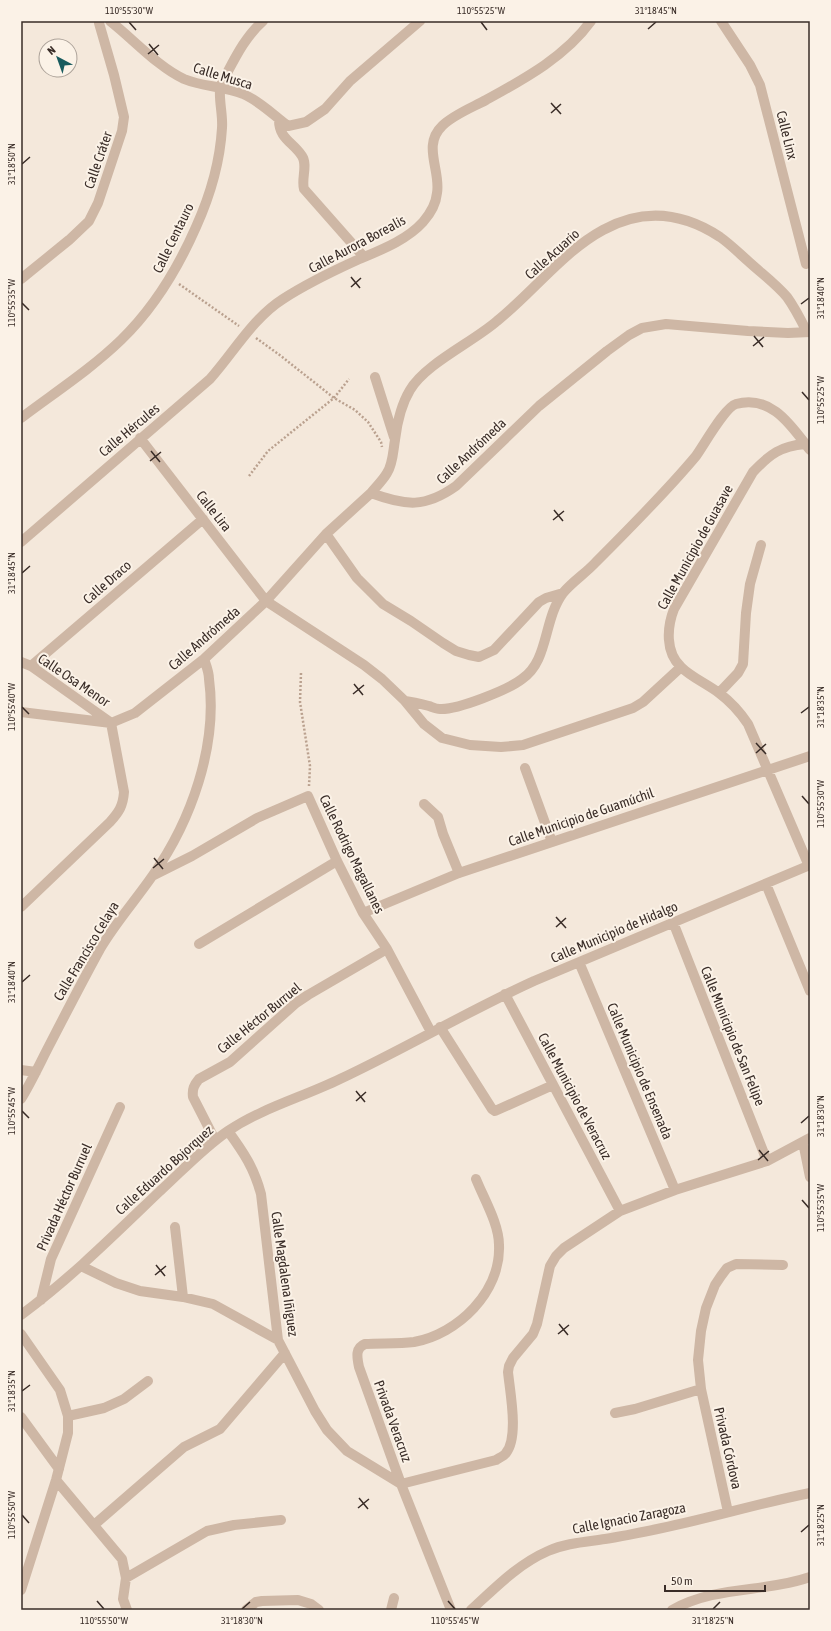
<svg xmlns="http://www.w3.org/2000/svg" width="831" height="1631" font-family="'Asap Condensed',sans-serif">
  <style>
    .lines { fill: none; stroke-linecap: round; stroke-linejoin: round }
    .path { stroke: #baa18f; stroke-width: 2.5; stroke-dasharray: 2 2; stroke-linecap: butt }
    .minor { stroke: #ceb7a5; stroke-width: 10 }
    .ticks { fill: none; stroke: #392c27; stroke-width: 1.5 }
    .labels { text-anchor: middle; stroke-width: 4; stroke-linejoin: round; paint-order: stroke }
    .street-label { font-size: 14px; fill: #392c27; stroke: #fbf2e7 }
    .neatline { fill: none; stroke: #392c27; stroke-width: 1.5 }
    .ticks-label { font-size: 10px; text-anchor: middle; fill: #392c27 }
  </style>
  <rect width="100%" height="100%" fill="#f4e8db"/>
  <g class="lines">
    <!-- path -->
    <path class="path" d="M179,284L239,326
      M256,338L281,356L334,398L355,410L368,422L381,442L382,447
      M249,476L268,451L334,398L349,379
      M301,673L300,702L310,766L309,786"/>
    <!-- minor -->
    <path class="minor" d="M110,21C133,39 158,67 184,79C203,87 225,86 243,94C260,101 273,115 288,126L306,122L325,109L350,81L420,21
      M721,21L750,65L760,85L806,264
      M279,120C279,139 293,142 302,156C308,165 301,179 304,189L364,257
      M21,279L69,240L89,221L98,203L122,131L124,117L114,75L99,23
      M375,377L394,437
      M21,418C54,393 91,369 121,340C154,308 178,268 196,227C210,196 220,162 222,128C223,115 219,102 220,89C220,85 224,79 226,75C236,56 246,36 263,21
      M140,438L266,601L364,665L382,679L405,701L424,724L442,738L470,745L501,747L523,745L633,708L643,702L681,667
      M805,444C781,446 770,454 753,472L674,609C667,627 665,652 681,667C691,677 707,684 719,693C731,702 740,712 748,724L809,866
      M371,493C376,487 383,480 387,473C393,464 393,451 395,440C397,423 401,405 410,390C425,364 473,342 497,321C532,293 564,251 603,230C643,208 682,212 720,237C730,244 739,253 748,261C761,273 776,284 787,297C795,308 801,320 807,332
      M326,534L357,578L383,604L411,621L443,643L456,651L469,655L479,657L494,650L539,602L546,598L563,593
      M21,542L210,379C234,352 253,318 283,299C306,284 331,272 355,261C378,251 406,241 423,222C430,214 436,204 437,193C441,171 422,145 442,126C453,115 471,108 486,100C524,79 565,57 591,21
      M21,662L31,666L110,722
      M31,666L203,519
      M719,693L738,673L743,664L746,613L750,584L761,545
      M405,701C413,702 421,704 429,706C432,707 436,709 440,709C457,710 508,690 522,679C549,661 543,620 563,593C572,582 586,573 596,562C629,529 666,492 696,456C704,445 725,407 736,404C772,394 792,427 810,450
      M21,712L111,723L135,713L204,659L266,601L326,534L371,493C406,506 425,508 456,486L539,406L607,351L629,335L642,328L666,324L748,331L788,333L810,332
      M525,768L552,842
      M424,804L438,817L443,834L459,873
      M154,875L192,856L257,818L308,796L337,861L363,913L387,949L431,1032
      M766,884L810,991
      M21,907L110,822C119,812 123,806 124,792L111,723
      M363,913L459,873L810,756
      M673,922L767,1161
      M199,944L337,861
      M579,962L675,1190
      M505,994L620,1211
      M440,1027L492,1109L495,1111L553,1085
      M21,1070L36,1072
      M21,1099C32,1081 41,1061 51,1042C67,1011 83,980 100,949C116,922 135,901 153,875C191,821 218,746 209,679C209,672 206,665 204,659
      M228,1131C244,1153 254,1168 261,1194L278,1340L315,1411L327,1430L347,1451L401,1484L451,1610
      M215,1140L193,1097C192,1089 194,1085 199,1079L230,1062L296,1003L308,995L387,949
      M803,1142L810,1177
      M476,1179C484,1199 499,1224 499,1245C501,1292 458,1334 414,1342C398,1344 381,1343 365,1344C355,1348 357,1357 359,1367L401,1484L496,1460C499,1458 504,1456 506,1453C519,1437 510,1392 508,1372L509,1366L513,1358L533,1334L537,1324L550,1266L556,1256L564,1248L620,1211L675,1190L767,1161L810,1138
      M175,1227L183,1297
      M81,1266L116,1283L140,1291L183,1297L213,1304L278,1340
      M41,1300L51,1259L120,1107
      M21,1315C71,1278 115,1234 160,1191C182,1171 203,1148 228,1131C262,1108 303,1097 340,1079C406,1048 468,1011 534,981L810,865
      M21,1334L60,1390L68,1416V1433L56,1480L21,1590
      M615,1413L635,1409L701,1389
      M68,1416L104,1408L124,1399L148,1381
      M21,1417L59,1469
      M56,1480L122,1559L126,1578L123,1599L127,1610
      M728,1512L701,1389L698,1360L701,1331L706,1308L715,1285L721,1276L727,1268L736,1264L783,1265
      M94,1525L184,1447L220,1429L285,1353
      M126,1578L207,1531L234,1525L281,1520
      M246,1610L256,1602L262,1601L298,1600L311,1604L319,1610
      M391,1610L394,1598
      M471,1610C495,1588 518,1564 548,1551C566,1543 585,1542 605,1539C624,1536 643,1532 662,1528C711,1518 760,1503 810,1493
      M672,1610C717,1585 764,1593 810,1577"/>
  </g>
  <!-- ticks -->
  <path class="ticks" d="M129,22L136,30M481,22L487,30M648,29L656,22M149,44L158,55M148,54L159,45M551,103L561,114M551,113L561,104M22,164L30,157M351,277L360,288M351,287L361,278M22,303L29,310M801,304L809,298M754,336L763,347M753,346L764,337M802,392L809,400M151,451L160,462M150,461L161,452M554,510L563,521M553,520L564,511M22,573L30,566M354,684L363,695M353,694L364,685M22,707L29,714M801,713L809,707M756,743L766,754M756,753L766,744M802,796L809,804M154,858L163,869M153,868L164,859M556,917L566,928M556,927L566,918M22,982L30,975M356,1091L365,1102M356,1101L366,1092M22,1111L29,1118M801,1123L809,1116M759,1150L768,1161M758,1160L769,1151M802,1200L809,1208M156,1265L165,1276M155,1275L166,1266M559,1324L568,1335M558,1334L569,1325M22,1391L30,1385M359,1498L368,1509M358,1508L369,1499M22,1515L29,1523M801,1532L809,1525M97,1601L104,1609M448,1601L455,1609M242,1609L250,1602M713,1609L720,1602"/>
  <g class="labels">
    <!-- street labels -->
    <g class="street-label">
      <text transform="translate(223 76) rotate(17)" y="5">Calle Musca</text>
      <text transform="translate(787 135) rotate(76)" y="5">Calle Linx</text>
      <text transform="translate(98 160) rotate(-71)" y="5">Calle Cráter</text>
      <text transform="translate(173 238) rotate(-64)" y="5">Calle Centauro</text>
      <text transform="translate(357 244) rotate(-28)" y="5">Calle Aurora Borealis</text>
      <text transform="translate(552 254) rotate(-42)" y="5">Calle Acuario</text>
      <text transform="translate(129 430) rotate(-40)" y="5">Calle Hércules</text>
      <text transform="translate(471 451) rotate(-43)" y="5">Calle Andrómeda</text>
      <text transform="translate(214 511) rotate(52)" y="5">Calle Lira</text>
      <text transform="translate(695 547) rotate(-61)" y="5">Calle Municipio de Guasave</text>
      <text transform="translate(107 582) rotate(-41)" y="5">Calle Draco</text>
      <text transform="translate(204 638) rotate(-41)" y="5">Calle Andrómeda</text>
      <text transform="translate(74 680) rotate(34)" y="5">Calle Osa Menor</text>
      <text transform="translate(581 817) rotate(-19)" y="5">Calle Municipio de Guamúchil</text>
      <text transform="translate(352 854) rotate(64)" y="5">Calle Rodrigo Magallanes</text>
      <text transform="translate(614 932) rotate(-23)" y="5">Calle Municipio de Hidalgo</text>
      <text transform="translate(86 951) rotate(-59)" y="5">Calle Francisco Celaya</text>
      <text transform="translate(259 1018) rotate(-39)" y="5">Calle Héctor Burruel</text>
      <text transform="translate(733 1036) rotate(68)" y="5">Calle Municipio de San Felipe</text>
      <text transform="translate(640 1071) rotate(67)" y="5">Calle Municipio de Ensenada</text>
      <text transform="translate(575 1096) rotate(62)" y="5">Calle Municipio de Veracruz</text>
      <text transform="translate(164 1170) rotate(-42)" y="5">Calle Eduardo Bojorquez</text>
      <text transform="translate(64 1197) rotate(-66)" y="5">Privada Héctor Burruel</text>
      <text transform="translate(285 1274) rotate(82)" y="5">Calle Magdalena Iñiguez</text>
      <text transform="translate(393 1421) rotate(70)" y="5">Privada Veracruz</text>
      <text transform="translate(728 1448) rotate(77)" y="5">Privada Córdova</text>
      <text transform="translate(629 1518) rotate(-11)" y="5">Calle Ignacio Zaragoza</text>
    </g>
  </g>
  <!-- border -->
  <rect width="831" height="1631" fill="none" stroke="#fbf2e7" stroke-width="44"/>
  <!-- north arrow -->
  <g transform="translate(58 58) rotate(319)"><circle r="19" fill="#fbf2e7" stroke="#ada39a"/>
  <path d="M0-3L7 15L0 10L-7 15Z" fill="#185b5e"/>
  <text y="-6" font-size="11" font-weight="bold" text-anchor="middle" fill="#392c27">N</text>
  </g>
  <!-- scale -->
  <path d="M665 1585v6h100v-6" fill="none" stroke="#392c27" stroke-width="2"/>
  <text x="671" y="1585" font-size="12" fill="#392c27" stroke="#fbf2e7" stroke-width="3" paint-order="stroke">50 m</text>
  <rect x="22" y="22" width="787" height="1587" class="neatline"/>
  <g class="ticks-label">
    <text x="129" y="14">110°55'30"W</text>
    <text x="481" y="14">110°55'25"W</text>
    <text x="656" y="14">31°18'45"N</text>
    <text transform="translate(11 164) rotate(-90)" y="4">31°18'50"N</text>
    <text transform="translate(820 298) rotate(-90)" y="4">31°18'40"N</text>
    <text transform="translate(11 303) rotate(-90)" y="4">110°55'35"W</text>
    <text transform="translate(820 400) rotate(-90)" y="4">110°55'25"W</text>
    <text transform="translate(11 573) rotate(-90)" y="4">31°18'45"N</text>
    <text transform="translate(11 707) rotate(-90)" y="4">110°55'40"W</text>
    <text transform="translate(820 707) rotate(-90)" y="4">31°18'35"N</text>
    <text transform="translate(820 804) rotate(-90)" y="4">110°55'30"W</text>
    <text transform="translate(11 982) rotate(-90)" y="4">31°18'40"N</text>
    <text transform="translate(11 1111) rotate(-90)" y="4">110°55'45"W</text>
    <text transform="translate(820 1116) rotate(-90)" y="4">31°18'30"N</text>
    <text transform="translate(820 1208) rotate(-90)" y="4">110°55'35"W</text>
    <text transform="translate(11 1391) rotate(-90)" y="4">31°18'35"N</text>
    <text transform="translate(11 1515) rotate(-90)" y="4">110°55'50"W</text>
    <text transform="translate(820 1525) rotate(-90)" y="4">31°18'25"N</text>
    <text x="104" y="1624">110°55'50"W</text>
    <text x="242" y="1624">31°18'30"N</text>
    <text x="455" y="1624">110°55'45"W</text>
    <text x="713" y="1624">31°18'25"N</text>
  </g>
</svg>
